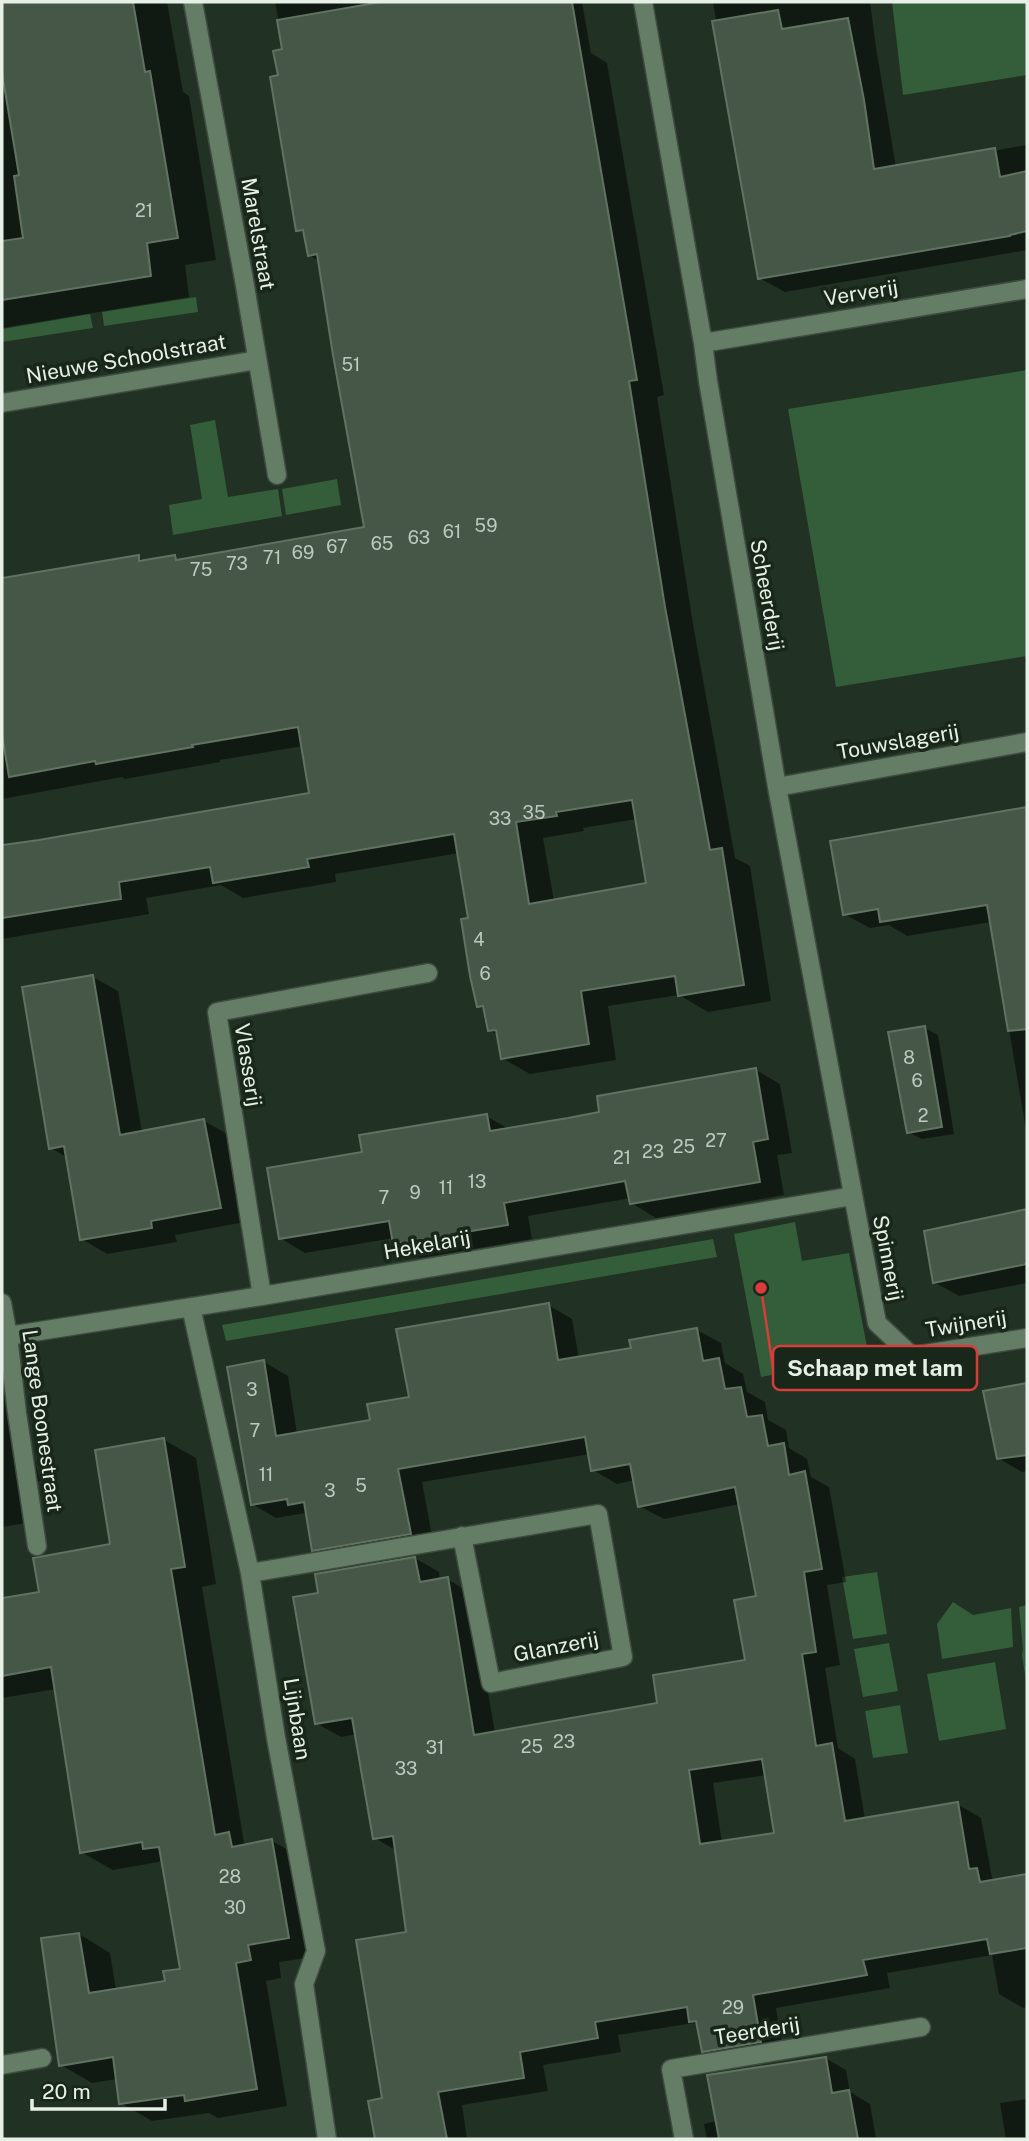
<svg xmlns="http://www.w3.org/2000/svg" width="1029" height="2141" font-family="'Public Sans',sans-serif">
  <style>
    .green { fill: #345d39 }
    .shadow { fill: #0007; fill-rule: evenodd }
    .building { fill: #465747; stroke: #607261; stroke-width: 2; fill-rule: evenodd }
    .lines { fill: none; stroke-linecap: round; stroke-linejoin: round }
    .minor-casing { stroke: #3d4c3e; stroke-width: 21 }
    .minor { stroke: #657d67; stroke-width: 18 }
    .labels { text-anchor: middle; stroke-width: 7; stroke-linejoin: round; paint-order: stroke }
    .number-label { font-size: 18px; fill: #becabf }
    .street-label { font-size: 21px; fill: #e6f0e7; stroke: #182719 }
    .leader { fill: none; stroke: #d83c3b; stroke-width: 2.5 }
    .callout-dot { fill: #d83c3b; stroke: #182719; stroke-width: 2.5 }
    .callout { fill: #182719; stroke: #d83c3b; stroke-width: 2.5 }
    .callout-label { font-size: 23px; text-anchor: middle; font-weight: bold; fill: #e6f0e7 }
  </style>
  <rect width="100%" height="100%" fill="#213123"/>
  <!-- green -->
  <path class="green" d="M892,2H1027V75L903,95Z
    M196,297L198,312L104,326L102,312Z
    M90,314L93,328L2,342V329Z
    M1027,370V656L836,687L788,409Z
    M215,420L228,497L278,489L282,516L173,535L169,505L202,499L190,425Z
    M337,479L341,505L286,515L282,489Z
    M795,1222L802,1261L849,1253L869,1357L761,1377L734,1234Z
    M713,1239L717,1257L226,1341L222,1325Z
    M877,1572L887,1634L853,1639L842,1577Z
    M953,1602L973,1615L1011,1608L1013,1647L942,1659L937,1624Z
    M1027,1605V1688L1022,1655L1023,1649L1019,1607Z
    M889,1643L898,1691L863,1697L854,1649Z
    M995,1662L1006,1729L939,1741L927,1674Z
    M900,1705L908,1753L873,1758L865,1711Z"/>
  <!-- shadow -->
  <path class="shadow" d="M2,2H167L183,92L189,96L216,260L185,265L189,297L2,328Z
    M275,2H582L591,53L607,63L664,395L657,397L693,624L735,858L750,866L771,1001L708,1012L679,995L608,1006L616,1060L530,1074L502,1058L498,1035L489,1030L486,1010L478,1006L470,919L459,853L335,874L336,882L243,898L221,885L146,898L149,914L2,939V847L311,795L303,746L220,760V762L125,779L122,777L2,799V580L138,557L147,562L175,557L181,561L366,528L319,261L309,255L306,234L298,230L280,77L284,51ZM637,819L648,884L554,901L543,838L584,831L583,828Z
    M713,2H870L876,47L896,167L1027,145V250L785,292L759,278Z
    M1027,809V1136L991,922L907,936L889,925L870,928L844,914L832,843Z
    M93,977L118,991L142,1132L204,1121L229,1135L245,1222L175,1235L177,1242L107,1254L82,1239L68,1158L51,1148Z
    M925,1028L938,1035L954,1134L922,1139L908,1132Z
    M756,1070L780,1084L792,1153L777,1155L784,1195L656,1218L631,1203V1198L528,1216L532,1239L420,1258L395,1243L394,1238L305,1253L280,1238L364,1154L486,1116L509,1129L601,1113Z
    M1027,1211V1283L959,1296L934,1282L926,1233Z
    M2,1305L12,1371L40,1481L31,1483L38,1521L2,1527Z
    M548,1305L572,1319L579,1359L633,1350L697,1330L721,1343L725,1363L743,1374L747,1392L765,1402L768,1420L786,1430L789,1448L807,1459L811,1477L829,1487L846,1582L827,1585L840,1665L825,1668L838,1748L855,1759L865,1819L957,1804L981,1818L992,1878L997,1881L1027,1876V2007L1023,2008L999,1994L992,1955L887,1973L890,1988L776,2008L784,2056L728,2065L704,2051L699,2026L694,2023L618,2035L621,2052L543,2065L548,2091L462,2105L467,2139H376L370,2102L384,2100L408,1933L397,1851L375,1838L357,1734L341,1737L316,1723L320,1594L415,1558L439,1572L440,1580L447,1579L471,1593L495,1733L659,1705L747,1662L758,1597L740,1504L664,1519L639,1506L635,1480L617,1484L593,1470L590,1454L422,1482L434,1547L337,1564L313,1550L308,1515L305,1513L276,1518L252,1504L264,1362L288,1376L297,1434L372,1421L411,1398ZM767,1775L776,1835L722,1843L713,1783Z
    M1027,1385V1471L1022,1472L998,1458L985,1392Z
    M164,1440L196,1458L216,1584L202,1587L244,1843L248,1846L272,1841L304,1859L320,1956L279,1962L281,1978L266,1981L287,2106L218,2118L209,2113L152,2121L121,2103L117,2079L92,2083L61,2065L79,1934L110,1953L116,1990L167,1983L182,1970L164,1861L113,1870L81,1852L56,1689L2,1698V1600L41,1593L112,1546Z
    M825,2058L846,2070L850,2092L870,2104L876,2139H707L704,2124L717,2121Z
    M1027,2099V2139H1006L1000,2103Z"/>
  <!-- building -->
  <path class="building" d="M2,2H133L145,72L150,71L178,238L147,243L151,276L2,300V241L23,238L14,176L19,175L2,73Z
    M381,2H572L637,380L629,381L665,607L710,850L722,848L744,985L678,996L675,976L581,991L589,1044L501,1059L496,1030L488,1031L483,1006L477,1007L470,976L461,919L468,918L454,834L307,859L309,867L213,883L210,867L119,882L121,899L2,918V845L39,840L309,793L298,727L192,745L193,747L96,764L95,761L9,777L2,734V578L139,555V561L175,555L176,560L364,527L333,355L317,254L308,256L303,230L296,231L270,77L278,75L273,51L282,49L277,20ZM632,800L646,883L529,904L516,822L557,816L556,812Z
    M778,10L782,29L848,18L864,100L874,169L995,148L1000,177L1027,171V231L1010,235V236L758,279L712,21Z
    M1027,807V1029L1008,1031L987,905L880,922L878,909L843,915L830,841Z
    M93,975L120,1135L204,1119L221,1208L151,1221L152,1228L80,1240L64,1146L49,1149L22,987Z
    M925,1026L942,1127L907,1133L888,1032Z
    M756,1068L768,1139L753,1142L760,1182L630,1204L625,1181L504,1203L508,1225L393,1244L389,1221L279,1239L267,1168L362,1152L359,1135L487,1114L490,1131L568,1118L599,1112L597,1096Z
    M1027,1209V1264L933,1283L924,1231Z
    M549,1303L558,1360L631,1348L629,1340L697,1328L703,1361L719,1358L725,1389L741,1387L747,1417L762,1415L768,1446L784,1443L789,1475L805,1471L822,1569L804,1572L816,1652L802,1654L816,1746L832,1743L845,1821L958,1802L969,1869L977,1868L980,1882L1027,1874V1948L990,1954L987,1939L863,1960L867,1975L753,1995L761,2042L702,2052L696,2021L689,2022L687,2007L595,2022L598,2038L520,2052L524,2078L438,2092L447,2139H375L368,2101L382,2098L356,1940L406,1932L393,1836L373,1839L352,1718L315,1724L293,1597L318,1593L315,1574L415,1557L420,1582L448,1577L474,1735L657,1703L653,1675L745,1660L734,1600L756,1596L735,1487L638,1507L630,1464L591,1471L585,1437L398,1469L411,1534L312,1551L304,1502L288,1505L287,1499L251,1505L227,1367L264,1360L276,1436L370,1420L367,1404L409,1397L396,1329ZM762,1759L774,1833L700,1844L689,1770Z
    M1027,1383V1455L997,1459L983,1391Z
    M164,1438L185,1567L171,1569L215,1835L229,1832L232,1847L272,1839L289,1938L248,1945L251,1960L236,1963L257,2089L185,2101L184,2095L119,2104L113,2057L59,2066L41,1938L79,1933L89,1993L165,1981L163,1971L180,1969L159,1847L143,1849L142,1842L80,1853L51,1667L2,1676V1598L39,1592L33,1558L110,1544L95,1450Z
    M826,2057L832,2093L849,2090L858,2139H719L707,2075Z"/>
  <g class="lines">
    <!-- minor casing -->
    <g class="minor-casing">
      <path id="minor" d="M193,2L244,280L277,475
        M643,2L703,343L708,381L777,787L877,1323L912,1356L1027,1338
        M703,343L1027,289
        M2,403L257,360
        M777,787L1027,742
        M262,1296L217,1012L428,973
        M2,1303L8,1336L17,1413L37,1546
        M191,1307L250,1573L276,1738L316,1951L304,1984L327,2139
        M8,1336L262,1296L853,1196
        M250,1573L598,1514L623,1657L491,1683L462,1536
        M2,2065L42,2058
        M684,2139L671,2069L921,2027"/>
    </g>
    <!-- minor -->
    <use href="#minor" class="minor"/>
  </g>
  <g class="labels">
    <!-- number labels -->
    <g class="number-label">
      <text x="144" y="217">21</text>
      <text x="351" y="371">51</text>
      <text x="486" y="532">59</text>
      <text x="452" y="538">61</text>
      <text x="419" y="544">63</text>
      <text x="382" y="550">65</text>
      <text x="337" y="553">67</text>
      <text x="303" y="559">69</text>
      <text x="272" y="564">71</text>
      <text x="237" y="570">73</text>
      <text x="201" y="576">75</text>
      <text x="534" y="819">35</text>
      <text x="500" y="825">33</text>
      <text x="479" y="946">4</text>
      <text x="485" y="980">6</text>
      <text x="909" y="1064">8</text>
      <text x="917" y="1087">6</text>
      <text x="923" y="1122">2</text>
      <text x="716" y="1147">27</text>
      <text x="684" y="1153">25</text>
      <text x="653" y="1158">23</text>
      <text x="622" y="1164">21</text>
      <text x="477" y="1188">13</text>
      <text x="446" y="1194">11</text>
      <text x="415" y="1199">9</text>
      <text x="384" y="1204">7</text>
      <text x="252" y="1396">3</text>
      <text x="255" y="1437">7</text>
      <text x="266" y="1481">11</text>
      <text x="361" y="1492">5</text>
      <text x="330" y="1497">3</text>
      <text x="564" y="1748">23</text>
      <text x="532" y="1753">25</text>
      <text x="435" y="1754">31</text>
      <text x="406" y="1775">33</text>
      <text x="230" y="1883">28</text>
      <text x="235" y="1914">30</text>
      <text x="733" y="2014">29</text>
    </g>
    <!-- street labels -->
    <g class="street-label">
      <text transform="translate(258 234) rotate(80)" y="7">Marelstraat</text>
      <text transform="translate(861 293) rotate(-9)" y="7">Ververij</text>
      <text transform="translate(126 359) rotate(-10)" y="7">Nieuwe Schoolstraat</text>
      <text transform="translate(767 595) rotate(80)" y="7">Scheerderij</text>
      <text transform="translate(898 742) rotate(-10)" y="7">Touwslagerij</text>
      <text transform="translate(248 1065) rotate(81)" y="7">Vlasserij</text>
      <text transform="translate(427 1245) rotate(-10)" y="7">Hekelarij</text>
      <text transform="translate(888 1258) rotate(79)" y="7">Spinnerij</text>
      <text transform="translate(966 1324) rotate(-9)" y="7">Twijnerij</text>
      <text transform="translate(42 1421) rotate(82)" y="7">Lange Boonestraat</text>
      <text transform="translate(556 1647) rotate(-11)" y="7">Glanzerij</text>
      <text transform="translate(297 1719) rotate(81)" y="7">Lijnbaan</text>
      <text transform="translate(757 2031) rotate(-9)" y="7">Teerderij</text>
    </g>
  </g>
  <!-- callouts -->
  <path class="leader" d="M761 1288L773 1368"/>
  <circle class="callout-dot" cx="761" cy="1288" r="7"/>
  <rect class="callout" x="773" y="1346" width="204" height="44" rx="7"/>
  <g class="callout-label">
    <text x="875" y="1376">Schaap met lam</text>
  </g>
  <!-- border -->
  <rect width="1029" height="2141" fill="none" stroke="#e6f0e7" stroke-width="7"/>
  <!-- scale -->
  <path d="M32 2099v10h133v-10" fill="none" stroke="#e6f0e7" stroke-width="3.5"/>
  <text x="42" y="2099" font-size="21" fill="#e6f0e7" stroke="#182719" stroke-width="5" paint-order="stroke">20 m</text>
</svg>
